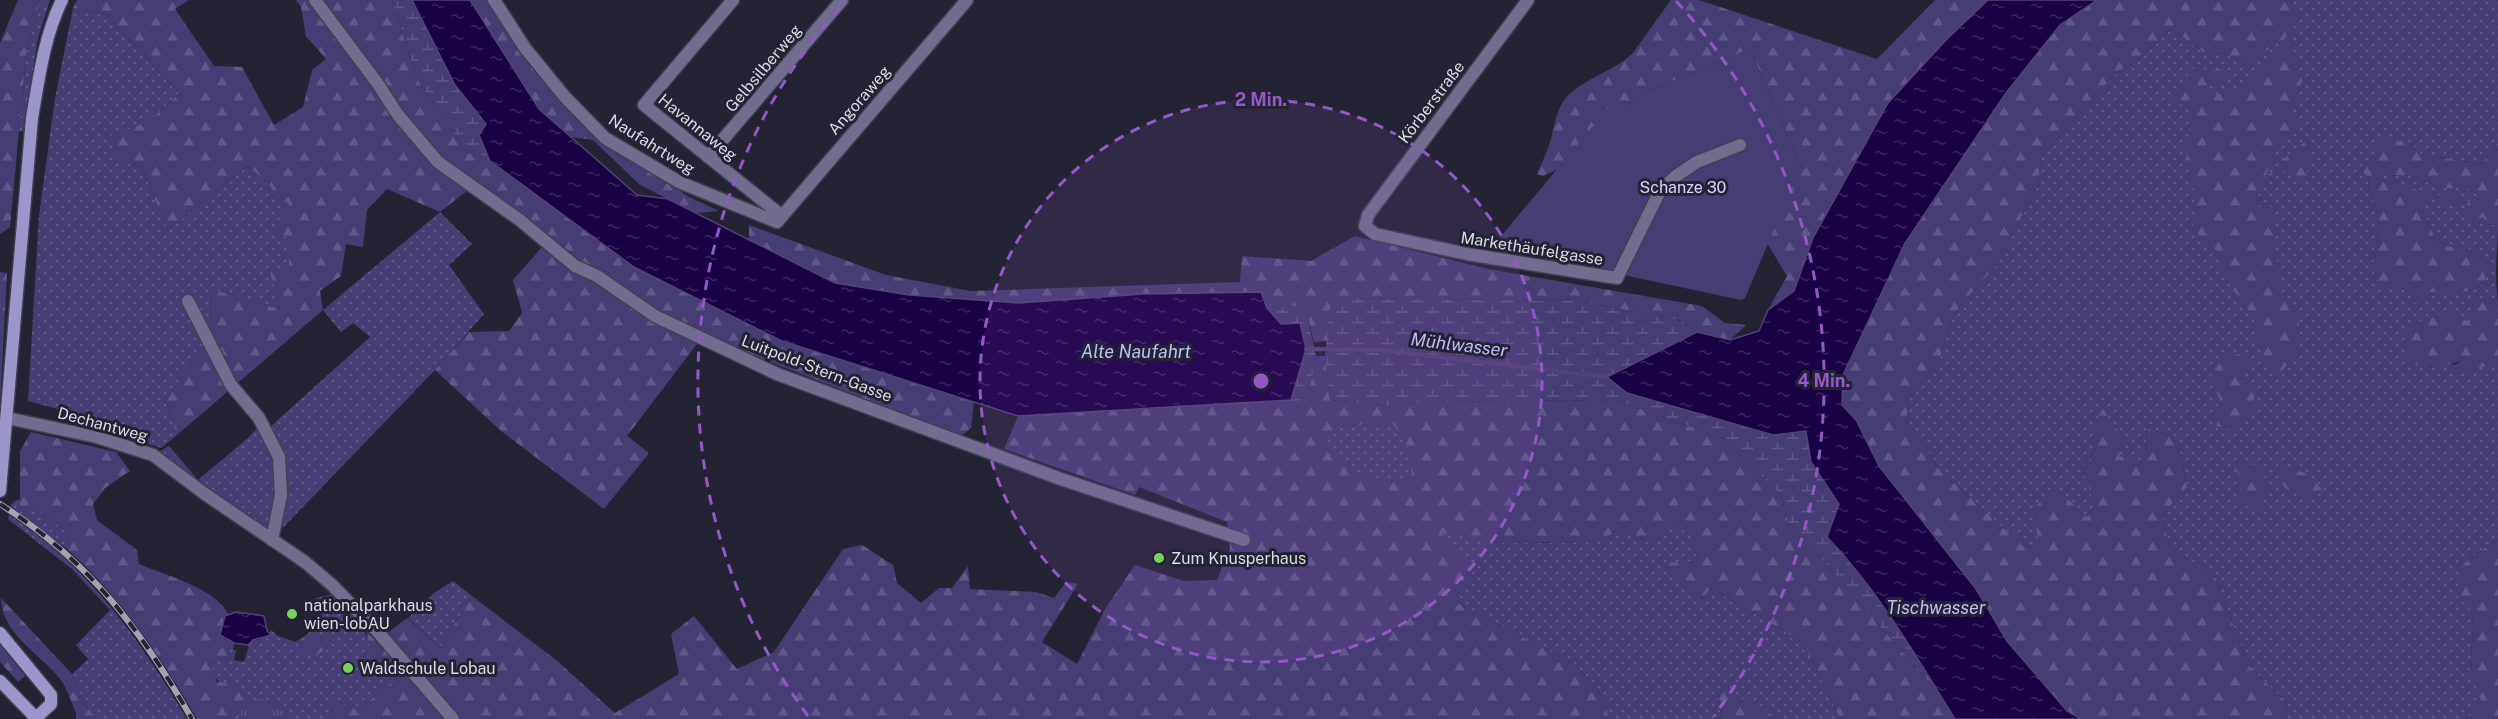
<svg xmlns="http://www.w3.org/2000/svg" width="2498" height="719" font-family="'Public Sans',sans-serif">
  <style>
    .grass { fill: url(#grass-dots) }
    .forest { fill: url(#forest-firs); fill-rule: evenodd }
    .wetland { fill: url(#wetland-marsh) }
    .park { fill: url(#park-tufts) }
    .garden { fill: #463d74 }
    .water { fill: url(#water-ripples); stroke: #534275; stroke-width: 1.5 }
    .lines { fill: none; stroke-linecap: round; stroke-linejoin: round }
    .stream { stroke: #534275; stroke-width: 4 }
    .minor-casing { stroke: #414050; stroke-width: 15 }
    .secondary-casing { stroke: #414050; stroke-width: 15 }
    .minor { stroke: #706d8e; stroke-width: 12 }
    .secondary { stroke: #9b96cb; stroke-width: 12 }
    .rail-casing { stroke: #a3a3b0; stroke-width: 6 }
    .rail { stroke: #242334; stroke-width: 4; stroke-dasharray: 11; stroke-linecap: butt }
    .ring { fill: none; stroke: #9358c8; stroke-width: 3; stroke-dasharray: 10 8 }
    .poi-dot { fill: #76d25a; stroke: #242334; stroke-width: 2 }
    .labels { text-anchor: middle; stroke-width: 6; stroke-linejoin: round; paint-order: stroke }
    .street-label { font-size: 16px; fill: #dadae5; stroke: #242334 }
    .park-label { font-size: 16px; fill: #d6d3fd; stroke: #242334 }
    .poi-label { font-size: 16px; fill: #dadae5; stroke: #242334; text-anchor: start }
    .water-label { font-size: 18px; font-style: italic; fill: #c1bbf8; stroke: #242334 }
    .centre { fill: #9358c8; stroke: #242334; stroke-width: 3 }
    .ring-label { font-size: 18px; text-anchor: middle; font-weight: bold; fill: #9358c8; stroke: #242334; stroke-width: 6; stroke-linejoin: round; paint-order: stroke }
  </style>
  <defs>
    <pattern id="grass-dots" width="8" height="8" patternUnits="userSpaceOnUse" patternTransform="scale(1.5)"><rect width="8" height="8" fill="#463d74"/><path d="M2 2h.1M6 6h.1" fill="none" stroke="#605888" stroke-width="1.8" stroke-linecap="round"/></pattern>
    <pattern id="forest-firs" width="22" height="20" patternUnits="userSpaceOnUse" patternTransform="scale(1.5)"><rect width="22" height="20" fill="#463d74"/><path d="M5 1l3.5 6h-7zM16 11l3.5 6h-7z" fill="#605888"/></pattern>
    <pattern id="wetland-marsh" width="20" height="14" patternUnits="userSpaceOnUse" patternTransform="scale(1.5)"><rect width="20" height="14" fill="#463d74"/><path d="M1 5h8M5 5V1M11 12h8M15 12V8" fill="none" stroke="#605888"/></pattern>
    <pattern id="park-tufts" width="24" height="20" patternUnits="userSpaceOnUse" patternTransform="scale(1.5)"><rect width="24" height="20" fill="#463d74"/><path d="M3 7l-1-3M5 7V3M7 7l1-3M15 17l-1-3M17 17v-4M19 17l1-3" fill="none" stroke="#605888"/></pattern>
    <pattern id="water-ripples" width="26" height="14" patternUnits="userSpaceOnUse" patternTransform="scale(1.5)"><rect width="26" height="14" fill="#190145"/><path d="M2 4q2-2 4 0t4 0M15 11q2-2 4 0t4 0" fill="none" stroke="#3a2560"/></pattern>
  </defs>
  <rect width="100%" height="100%" fill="#242334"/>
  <!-- grass -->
  <path class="grass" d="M40,0H50L38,38L23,131L19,132L26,55Z
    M2292,0H2498V143L2481,164L2420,154L2411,143L2374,154L2361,170L2369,178C2365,192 2376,201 2378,214C2381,240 2368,258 2377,286H2397L2413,295L2410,304L2419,292H2464L2482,285L2492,265L2465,247H2450L2435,238L2423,211L2395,183L2380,181L2384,175L2412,176L2442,188H2468L2478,194L2487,224L2498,225L2496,273L2498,307L2477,298L2472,305L2478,326L2427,367L2457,364L2466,355L2461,367L2454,369L2470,372L2498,362V539L2464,563L2474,614L2470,671L2482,700L2465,719H2287L2286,702L2248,665L2216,578L2170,548L2162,515L2187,486L2177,438L2146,428L2147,448L2139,463L2095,449L2083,468L2095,508L2086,517L2062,493L2034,509L2040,550L2022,545L1939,469L1907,420L1908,400L1939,360L1954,313L1995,267L2038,185L2041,157L2118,71L2136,62L2171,29L2203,52L2226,54L2246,66L2291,5Z
    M73,8L107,15L179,94L146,123L115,158L141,167L168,230L248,165L289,205V274L270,269L280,309L211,289L210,334L166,401L177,435L161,448L113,433L91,418L28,401L39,215L55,98Z
    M440,212L472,244L449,265L484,314L435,370L272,539L153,455L169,446L198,480L248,438L258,427L271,426L370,337L353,323L341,332L323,310Z
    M1392,423L1406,442L1412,477L1394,482L1353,474L1325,443L1342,426Z
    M20,500V507L37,511L68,532L67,549L10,506L15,501Z
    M9,515C87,564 141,641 187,719H97L85,705L72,674L88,659L76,645L110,610L73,570L8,519Z
    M1672,527L1693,533L1697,561L1664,564L1701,601L1711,588L1804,643L1840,719H1779L1757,704L1719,692L1721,719H1609L1604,699L1576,665L1457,603L1441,532L1499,543L1601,542L1617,530L1653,543Z
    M453,581L472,596L440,648L408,618L434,593Z
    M332,594L325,602L359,619L376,659L397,663L404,672L358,710L333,700L332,719H234L244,701C228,690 207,679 212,656L229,661L230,641L234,643L233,650H236L234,660L244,662L250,642L268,636L271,630L278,636L295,642C315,630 324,623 314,599Z"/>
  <!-- forest -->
  <path class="forest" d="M18,0H40L26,55L10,227L0,234V43Z
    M77,0H189L175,9L214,66L242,67L274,125L303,107L312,70L326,59L306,36L301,7L296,0H392L417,79L467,152L491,161L634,267L910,382L974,402L971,428L961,436L703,336L627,436L649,453L604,509L501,431L435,370L469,332L509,331L522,313L513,280L544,245L549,237L529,219L477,183L440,212L387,189L367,210L363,247L346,244L341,276L320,291L323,310L177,435L166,401L210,334L211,289L280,309L269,268L289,274V238L272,230L289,205L248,165L168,230L141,167L114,158L111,135L146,123L179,94L107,15L73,8Z
    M470,0H490L561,98L644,166L689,197L719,211L696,213L640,185L593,140L571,137L539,109Z
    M1671,0H1699L1877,59L1935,0H1988L1947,39L1888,103L1813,238L1794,291L1768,310L1787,276L1767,243L1801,166L1750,49L1650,90L1622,108L1615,101L1558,169L1543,176L1537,174C1541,165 1545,156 1548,148C1553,135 1554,119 1560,107C1574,80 1611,74 1632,54Z
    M2097,0H2292L2291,5L2298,14L2293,32L2246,66L2226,54L2203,52L2171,29L2136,62L2118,71L2041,157L2038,185L1995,267L1954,313L1939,360L1908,400L1907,420L1939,469L2022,545L2039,549L2034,509L2044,497L2062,493L2086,517L2095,508L2083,468L2095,450C2089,433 2094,422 2103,409L2123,439L2119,456L2139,462L2147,448L2146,428L2177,438L2187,487L2162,515L2170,548L2216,578L2248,665L2286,702L2287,719H2081L2067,711L2007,641L1976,589L1879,466L1856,420L1842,405L1843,376L1905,243L2006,93L2060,25Z
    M2292,42L2302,81L2291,115L2298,125L2273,156L2264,180L2290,153L2310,138L2307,175L2303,181L2286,169L2262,185L2254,207H2272L2280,293L2298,313L2300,340L2292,360L2280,373L2264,362L2253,316L2223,275L2217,251L2192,229L2197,208L2186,153L2193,97L2181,105L2173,100L2191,69L2229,70L2227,77L2208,88L2209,97L2237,88Z
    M2384,138L2411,143L2420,154L2481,164L2498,143V225L2487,224L2483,217L2475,220L2465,213L2468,202L2478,194L2468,188H2442L2412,176L2384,175L2381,181L2395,183L2431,195L2423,211L2435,238L2450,247H2465L2492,265L2482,285L2464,292H2420L2423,301L2410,304L2413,295L2397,286L2377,287C2368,258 2381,240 2378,215C2376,201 2365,192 2369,178L2361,170L2374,154L2375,144Z
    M2455,194L2460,201L2456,207L2437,204L2438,195Z
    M749,225L886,275L971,291L1240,282L1242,256L1311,261L1355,236L1488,269L1702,306L1725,323L1746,325L1730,340L1697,332L1682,321L1579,301L1345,298L1330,308L1328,341L1314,342L1305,306L1267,308L1143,294L1019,303L909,295L835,283L749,240Z
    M0,272L7,273L0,405Z
    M2477,298L2498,307V362L2470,372L2453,370L2461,367L2465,357C2450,370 2426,367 2407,363L2408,328L2416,323L2447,312L2478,326L2472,305Z
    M2248,352V366L2241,382L2254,391V405L2232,430L2212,425L2220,400L2210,377L2223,358Z
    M1316,356H1325L1330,400L1390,406L1427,402L1616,400L1722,438L1781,495L1790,530L1818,555L1940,695L1955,719H1840L1804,643L1711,588L1700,602L1663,563L1697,561L1693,534L1673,527L1653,543L1617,530L1601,542L1499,543L1442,533L1472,572L1457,603L1576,665L1604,699L1609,719H460L386,634L407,618L440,648L472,596L556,660L615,713L679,674L671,634L694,616L737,669L774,652L843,549L862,545L893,565L897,583L921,603L939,588H952L968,566L970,589L1036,592L1054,598L1066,582L1078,584L1042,642L1077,664L1105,609L1135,565L1184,581L1217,580L1230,549L1227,522L1139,487L1135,495L1004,449L1018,416L1291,400L1308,396ZM1392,423L1406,442L1412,477L1394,482L1353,474L1326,443L1342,426Z
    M31,432L116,452L130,471L105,488L93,504L97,520L137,550L139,564C164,575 216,588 228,614L225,616L223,638L230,641L229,661L213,657L211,663L217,682L241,685L244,701L234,719H197C160,656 122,599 67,549L68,532L37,511L20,507V451Z
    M2231,460L2258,466L2271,487L2257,513L2240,502L2241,480Z
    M2282,464L2310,475L2322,490L2311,498L2285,488L2273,467Z
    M2498,539V719H2465L2481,700L2470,672L2474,614L2456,594L2464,563Z
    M332,594L359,619L354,623L325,603Z
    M1,598L72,674L85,705L97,719H76V713C71,702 67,688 60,679C39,652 2,635 1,598Z
    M331,631L334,641L315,657L293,652L314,636Z
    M366,631L397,663L387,673L376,659L365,657L369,645Z
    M0,644L25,676L18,682L0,662Z
    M404,672L446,719H332L333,700L358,710Z
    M1719,691L1757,704L1779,719H1721Z"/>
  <!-- wetland -->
  <path class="wetland" d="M392,0H412L455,85L486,124L479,135L490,161L467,152L417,79Z
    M1345,298L1579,301L1682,321L1697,332L1608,377L1627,393L1671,405L1806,431L1811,462L1840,504L1827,537C1872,584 1906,640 1940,695L1818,555L1790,530L1781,495L1722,438L1616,400L1427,402L1390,406L1330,400L1325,356L1330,308Z
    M1305,306L1316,356L1308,396L1291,400L1306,349L1267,308Z"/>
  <!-- park -->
  <path class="park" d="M261,698L280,705L298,719H238L246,704Z"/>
  <!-- garden -->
  <path class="garden" d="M1750,49L1801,166L1745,298L1741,300L1492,247L1615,100L1622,108L1650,90Z"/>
  <!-- water -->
  <path class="water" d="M412,0H470L539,109L637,195L668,199L835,283L909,295L1019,303L1143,294L1261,292L1267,308L1281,324L1300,323L1306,349L1291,400L1018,416L782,341L634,267L490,161L479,135L486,124L455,85Z
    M1988,0H2097L2060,25L2006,93L1905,243L1843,375L1842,405L1856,420L1879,466L1976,589L2007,641L2067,711L2081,719H1955C1916,656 1878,590 1827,537L1839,504L1811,462L1806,431L1773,435L1627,393L1607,377L1697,332L1730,340L1759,331L1768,310L1794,291L1813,238L1888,103L1947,39Z
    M236,612L264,616L267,631L271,635L253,640L248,645L234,643L220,635L225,616Z"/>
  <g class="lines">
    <!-- stream -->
    <path class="stream" d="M1306,349L1380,350L1607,377"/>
    <!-- minor casing -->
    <g class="minor-casing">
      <path id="minor" d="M315,0L378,84L398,115L438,162L521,221L575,266L597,276L655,316L777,374L1058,478L1244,540
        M494,0L525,48L565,97L605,138L679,182L777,222L967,0
        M733,0L644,105L782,216
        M1528,0L1368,215L1365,226L1375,234L1467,254L1617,278L1660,191L1676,176L1697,162L1740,145
        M708,157L842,0
        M188,301L231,385L259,418L279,457L281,495L272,540
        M7,418L97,437L153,455L205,494L305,562L331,584L378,632L453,719"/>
    </g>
    <!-- secondary casing -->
    <g class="secondary-casing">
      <path id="secondary" d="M0,491L32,118C39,78 44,37 62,0
        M0,633L51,695V704L36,718L0,681"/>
    </g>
    <!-- minor -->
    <use href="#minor" class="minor"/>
    <!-- secondary -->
    <use href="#secondary" class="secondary"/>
    <!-- rail casing -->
    <g class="rail-casing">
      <path id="rail" d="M0,504C89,561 140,628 192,719"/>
    </g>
    <!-- rail -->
    <use href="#rail" class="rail"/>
  </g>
  <!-- distance rings -->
  <circle cx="1261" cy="381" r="281" fill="#9358c8" fill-opacity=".12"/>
  <g class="ring">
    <circle cx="1261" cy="381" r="281"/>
    <path d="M808 716A563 563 0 0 1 846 1M1676 1A563 563 0 0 1 1714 716"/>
  </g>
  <!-- markers -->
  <g class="poi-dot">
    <circle cx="1159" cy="558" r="6"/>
    <circle cx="292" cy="614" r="6"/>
    <circle cx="348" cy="668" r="6"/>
  </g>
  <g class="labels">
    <!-- street labels -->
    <g class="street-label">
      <text transform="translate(763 68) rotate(-50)" y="6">Gelbsilberweg</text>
      <text transform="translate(859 100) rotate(-49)" y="6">Angoraweg</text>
      <text transform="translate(1431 102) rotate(-53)" y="6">Körberstraße</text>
      <text transform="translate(698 127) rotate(39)" y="6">Havannaweg</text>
      <text transform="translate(652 144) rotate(32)" y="6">Naufahrtweg</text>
      <text transform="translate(1532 248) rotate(9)" y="6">Markethäufelgasse</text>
      <text transform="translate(817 368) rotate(21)" y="6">Luitpold-Stern-Gasse</text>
      <text transform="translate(103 424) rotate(15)" y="6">Dechantweg</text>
    </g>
    <!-- park labels -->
    <g class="park-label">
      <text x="1683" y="193">Schanze 30</text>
    </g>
    <!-- poi labels -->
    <g class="poi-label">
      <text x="1171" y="564">Zum Knusperhaus</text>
      <text x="304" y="611">nationalparkhaus<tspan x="304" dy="18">wien-lobAU</tspan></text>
      <text x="360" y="674">Waldschule Lobau</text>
    </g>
    <!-- water labels -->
    <g class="water-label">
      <text transform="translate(1459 345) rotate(7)" y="6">Mühlwasser</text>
      <text x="1136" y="358">Alte Naufahrt</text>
      <text x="1936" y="614">Tischwasser</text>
    </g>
  </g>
  <circle cx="1261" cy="381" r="9" class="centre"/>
  <g class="ring-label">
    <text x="1261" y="106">2 Min.</text>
    <text x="1824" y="387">4 Min.</text>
  </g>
</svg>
